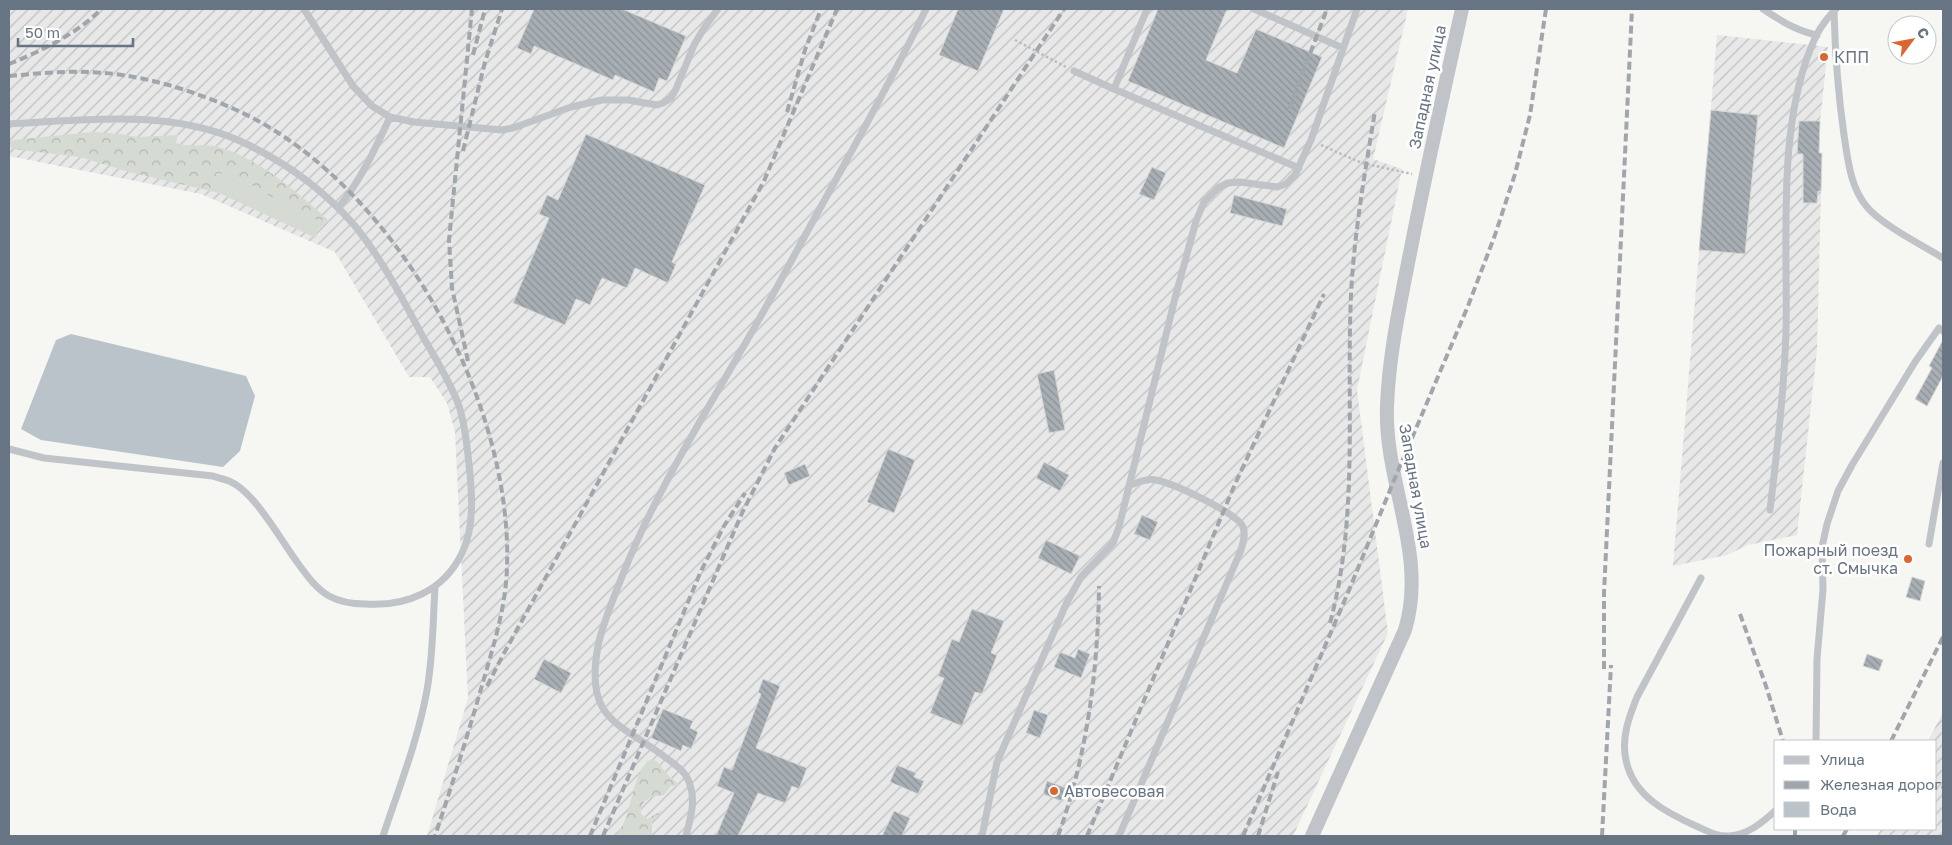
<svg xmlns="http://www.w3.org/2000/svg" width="1952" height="845" font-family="'Golos Text',sans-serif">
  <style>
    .industrial { fill: url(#industrial-furrows) }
    .green { fill: #d5dbd3 }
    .forest { fill: url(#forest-crowns) }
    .water { fill: #bac3c9 }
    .building { fill: url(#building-back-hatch); stroke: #d8d8d6 }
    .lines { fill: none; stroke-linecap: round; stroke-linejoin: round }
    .path { stroke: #babcbf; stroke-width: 2.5; stroke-dasharray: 2.5 2.5; stroke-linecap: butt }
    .lane { stroke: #c0c3c7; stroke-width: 7 }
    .street { stroke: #c0c3c7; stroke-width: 14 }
    .rail { stroke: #a1a6ac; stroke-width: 4; stroke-dasharray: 8 4; stroke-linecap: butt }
    .poi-dot { fill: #db662f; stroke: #fff; stroke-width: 2 }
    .labels { text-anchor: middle; stroke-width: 5; stroke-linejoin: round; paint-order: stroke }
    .poi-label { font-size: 16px; fill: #677483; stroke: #fff; text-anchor: start }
    .street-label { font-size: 16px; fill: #677483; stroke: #fff }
  </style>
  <defs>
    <pattern id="industrial-furrows" width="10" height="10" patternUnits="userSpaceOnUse" patternTransform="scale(1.25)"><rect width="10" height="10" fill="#e7e8e7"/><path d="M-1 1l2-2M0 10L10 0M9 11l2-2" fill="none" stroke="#bfc1c1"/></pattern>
    <pattern id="forest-crowns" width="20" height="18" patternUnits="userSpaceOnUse" patternTransform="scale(1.25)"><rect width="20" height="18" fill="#d5dbd3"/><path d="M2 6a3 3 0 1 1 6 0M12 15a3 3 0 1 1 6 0" fill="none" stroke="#b1b6b1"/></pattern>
    <pattern id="building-back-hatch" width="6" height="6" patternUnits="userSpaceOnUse" patternTransform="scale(1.25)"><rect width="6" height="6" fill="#a7aeb4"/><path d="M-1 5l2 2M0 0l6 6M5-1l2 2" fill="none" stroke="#8c9298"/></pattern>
  </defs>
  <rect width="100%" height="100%" fill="#f6f6f3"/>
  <!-- industrial -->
  <path class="industrial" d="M9,9H1408L1373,159L1402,169L1357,390L1388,633L1293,836H427L468,698L455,432L447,403L430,377H409L335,252L201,194L9,156Z
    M1717,35L1828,47L1820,122L1819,153H1822L1817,350L1797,535L1748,545L1727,555L1673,566Z
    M1943,712V836H1877L1881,829H1936V741H1928Z"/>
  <!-- green -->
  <path class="green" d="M217,173C258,178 290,219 329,221L317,230L316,238L219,193L214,180Z"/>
  <!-- forest -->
  <path class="forest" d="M92,132L121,134L137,137L178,135L176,143C190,148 204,143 218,147C256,156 301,195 329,221C289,219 258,178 217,173L214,179L219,193L129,172L80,157L20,150L11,148L9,143L13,140Z
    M651,759C660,761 661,768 667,774C672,779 676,780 679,786H671L664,795C652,797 640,798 641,814L647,819L663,810L652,822V836H615C634,817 630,772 651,759Z"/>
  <!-- water -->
  <path class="water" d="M71,334L246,376L255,396L240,451L223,467L41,440L21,429L56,340Z"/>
  <!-- building -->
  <path class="building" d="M534,9H622L686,36L667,81L659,78L654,92L615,75L613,80L534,46L531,54L517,48Z
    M958,9H1004L978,71L939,55Z
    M1158,9H1227L1206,60L1237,73L1256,29L1322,57L1284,148L1128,81Z
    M1711,110L1758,115L1745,254L1699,250Z
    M1799,121H1820L1819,153H1822L1821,191H1818L1817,203H1803V154H1797Z
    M586,134L705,185L672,262L676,264L668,283L635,268L627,288L602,278L590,305L576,299L565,325L513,303L549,218L539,214L547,195L558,200Z
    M1152,167L1166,173L1154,200L1139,194Z
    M1234,195L1287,209L1282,226L1230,213Z
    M1943,340V376L1927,406L1915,399L1932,368L1929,366Z
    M1054,370L1065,430L1049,433L1037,374Z
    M888,449L915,460L894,513L867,502Z
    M1044,462L1069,475L1060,491L1036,478Z
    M805,464L810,476L789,485L784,473Z
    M1142,515L1158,522L1150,540L1134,534Z
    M1046,540L1080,556L1071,574L1038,558Z
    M1912,577L1925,581L1920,601L1906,597Z
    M972,609L1004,621L991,653L997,655L982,694L975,692L962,726L930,713L944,678L938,676L952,639L959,642Z
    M1078,649L1090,654L1081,678L1054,667L1060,652L1075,658Z
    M1867,654L1883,660L1879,671L1863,666Z
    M544,659L571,673L561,693L534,679Z
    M763,679L780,686L756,748L807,768L799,789L792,786L785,803L758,793L738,836H716L734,793L717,786L724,767L732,770L761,694L758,692Z
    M663,709L693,721L690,728L698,732L691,749L683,745L681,751L651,738Z
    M1034,710L1048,715L1040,738L1026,733Z
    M897,765L916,773L914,777L924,781L918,794L890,782Z
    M1047,781L1066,788L1061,801L1043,794Z
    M894,811L910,818L902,836H882Z"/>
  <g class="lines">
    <!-- path -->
    <path class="path" d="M1015,40L1066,67
      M1321,145L1362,163L1412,174"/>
    <!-- lane -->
    <path class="lane" d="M304,9L353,86L372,106L390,117
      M1147,9L1114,89L1299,168
      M1254,9L1343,48
      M1763,9C1780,20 1796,31 1817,35
      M1834,10C1835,53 1838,93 1844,135C1848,160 1850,187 1867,207C1882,225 1922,245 1943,258
      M1074,71L1114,89
      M9,124C86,120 168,109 240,141C284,161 324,190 355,226C382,259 402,298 422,335C435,358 450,381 459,406C465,424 467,445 469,464C472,492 475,527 462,553C444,591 406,607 365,604C354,604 340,602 329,596C315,588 306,574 297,562C280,539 254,491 229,481C224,479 218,478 213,476L44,458L9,449
      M338,208C361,180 375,149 390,117L414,122L502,130L513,128L571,107L602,100H628L657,105L663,103L671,98L676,89L694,45L704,28L718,9
      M1770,510C1777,451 1784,392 1786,332C1788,241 1776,120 1816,36C1821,26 1828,17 1836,9
      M1929,544L1943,463
      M1701,578L1637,697C1629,717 1621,738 1626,760C1633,796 1667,813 1696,826C1707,831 1718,837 1729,836C1748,835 1763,822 1776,810
      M1816,741L1817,659L1823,589L1822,547L1827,524L1838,491L1852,465L1915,362L1939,328L1943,331
      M383,836C399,788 418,740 427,690C433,657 433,621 435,587
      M686,836C690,819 696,802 690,785C687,773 678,767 669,760C620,722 584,722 598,646C603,622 614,597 623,574C654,496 698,426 739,354C767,307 792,259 818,212C855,145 893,78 926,9
      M982,836L997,762L1067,602L1081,577L1113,543L1119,527L1175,298L1196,221L1204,202L1218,188L1228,183L1239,182L1277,187L1286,184L1295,175L1311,140L1357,9
      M1119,836L1241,550C1243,543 1246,535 1243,527C1239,514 1171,482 1156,480C1147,478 1139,482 1130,485"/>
    <!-- street -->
    <path class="street" d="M1312,836L1405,630C1428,554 1384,483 1387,406C1389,354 1400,304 1410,253C1426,171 1444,90 1462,9"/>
    <!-- rail -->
    <path class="rail" d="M473,55L485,9
      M9,64C39,52 79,33 101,9
      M9,76C41,73 73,70 105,73C149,77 194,91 234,109C391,178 513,398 507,567C506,606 494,644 483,682C468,734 452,785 435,836
      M1289,109L1327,9
      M787,112L805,50L821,9
      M463,151L485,62L502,9
      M468,361L452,288L449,240L472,9
      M1740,614L1766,686L1783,741
      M1330,623C1359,516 1346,405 1351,295C1354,234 1365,172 1375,111
      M1604,669V593L1632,9
      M487,686L503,655L764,181L837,9
      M1891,741L1943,637
      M590,836L701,571L724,526L745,493
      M603,836L742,513L775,448L1064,9
      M1058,836C1087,756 1098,671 1099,586
      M1087,836L1235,484L1324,294
      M1243,836L1347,595L1395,478L1468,306L1495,235L1515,174L1530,115L1546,9
      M1258,836L1278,772
      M1602,836L1611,665
      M1795,836V829
      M1843,836L1847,829"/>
  </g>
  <!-- markers -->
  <g class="poi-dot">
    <circle cx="1824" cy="57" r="5"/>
    <circle cx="1908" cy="559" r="5"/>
    <circle cx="1054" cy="791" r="5"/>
  </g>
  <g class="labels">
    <!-- poi labels -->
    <g class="poi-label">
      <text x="1834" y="63">КПП</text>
      <text x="1898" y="556" text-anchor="end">Пожарный поезд<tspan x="1898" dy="18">ст. Смычка</tspan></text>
      <text x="1064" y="797">Автовесовая</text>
    </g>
    <!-- street labels -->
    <g class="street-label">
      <text transform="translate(1427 87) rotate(-78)" y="6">Западная улица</text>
      <text transform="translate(1416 486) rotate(80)" y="6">Западная улица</text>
    </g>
  </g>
  <!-- border -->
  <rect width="1952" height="845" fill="none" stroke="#677483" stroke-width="20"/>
  <!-- legend -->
  <rect x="1774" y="740" width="162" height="90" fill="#ffffff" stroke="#c2c7cd"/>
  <rect x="1784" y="756" width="25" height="8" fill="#c0c3c7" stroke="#c2c7cd"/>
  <text x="1820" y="765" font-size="15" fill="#677483">Улица</text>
  <rect x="1784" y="781" width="25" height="8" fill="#a1a6ac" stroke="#c2c7cd"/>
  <text x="1820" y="790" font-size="15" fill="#677483">Железная дорога</text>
  <rect x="1784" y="802" width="25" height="15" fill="#bac3c9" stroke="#c2c7cd"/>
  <text x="1820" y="815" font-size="15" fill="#677483">Вода</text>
  <!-- north arrow -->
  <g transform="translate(1912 40) rotate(58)"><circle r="24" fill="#ffffff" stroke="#c2c7cd"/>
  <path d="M0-4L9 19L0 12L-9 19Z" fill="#db662f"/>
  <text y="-8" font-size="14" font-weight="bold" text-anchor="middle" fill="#677483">С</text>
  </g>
  <!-- scale -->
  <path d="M18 38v8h115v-8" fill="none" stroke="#677483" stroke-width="2.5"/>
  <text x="25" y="38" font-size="15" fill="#677483" stroke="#ffffff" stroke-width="4" paint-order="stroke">50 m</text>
</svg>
